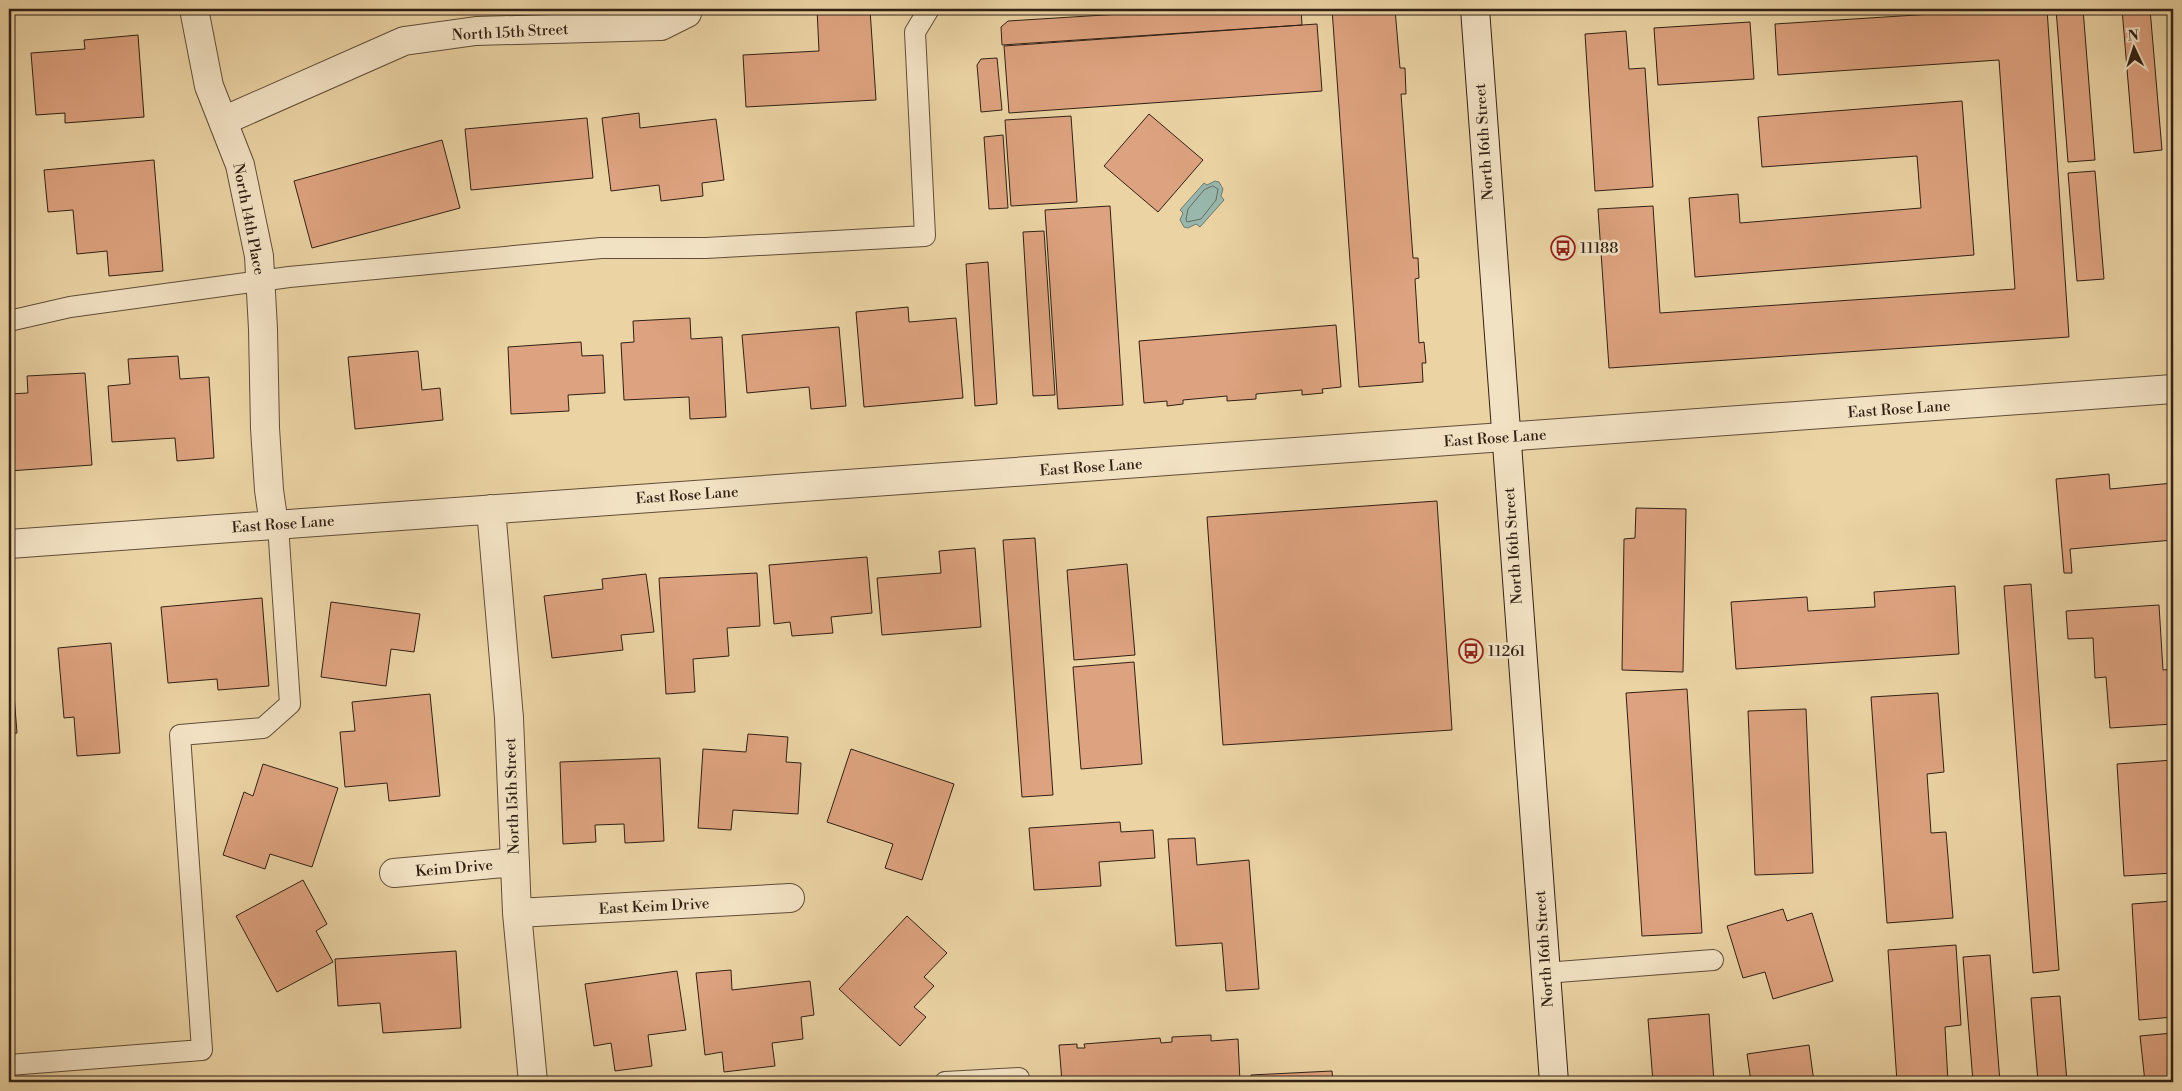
<svg xmlns="http://www.w3.org/2000/svg" width="2182" height="1091" font-family="'Libre Bodoni',serif">
  <style>
    .water { fill: #99b7ad; stroke: #6f7b70 }
    .lines { fill: none; stroke-linecap: round; stroke-linejoin: round }
    .shore { stroke: #656c60; stroke-width: 1 }
    .building { fill: #dda27f; stroke: #312014 }
    .lane-casing { stroke: #604d38; stroke-width: 22 }
    .street-casing { stroke: #604d38; stroke-width: 30 }
    .secondary-casing { stroke: #312014; stroke-width: 30 }
    .lane { stroke: #f2e2c4; stroke-width: 20 }
    .street { stroke: #f2e2c4; stroke-width: 28 }
    .secondary { stroke: #f2e2c4; stroke-width: 28 }
    .labels { text-anchor: middle; stroke-width: 5; stroke-linejoin: round; paint-order: stroke }
    .street-label { font-size: 15px; fill: #312014; stroke: #f2e2c4 }
    .poi-label { font-size: 15px; fill: #312014; stroke: #f2e2c4; text-anchor: start }
  </style>
  <rect width="100%" height="100%" fill="#ebd3a4"/>
  <filter id="stains"><feTurbulence type="fractalNoise" baseFrequency=".004" numOctaves="4"/><feColorMatrix values="0 0 0 0 .2 0 0 0 0 .09 0 0 0 0 .02 0 0 0 .5 -.17"/></filter>
  <radialGradient id="worn" r=".72"><stop offset=".6" stop-color="#630" stop-opacity="0"/><stop offset="1" stop-color="#630" stop-opacity=".3"/></radialGradient>
  <!-- water -->
  <path class="water" d="M1215,181L1219,182L1223,189L1221,196L1224,200L1200,227L1196,224L1188,228L1184,227L1180,220L1183,213L1180,210L1204,183L1207,185Z"/>
  <g class="lines">
    <!-- shore -->
    <path class="shore" d="M1213,186L1218,189L1216,200L1201,219L1187,222L1186,219L1188,209L1204,190Z"/>
  </g>
  <!-- building -->
  <path class="building" d="M817,9H870L876,100L746,107L743,55L819,51Z
    M1200,9H1301L1302,25L1002,45L1001,27L1008,21Z
    M1332,9H1395L1400,68H1405L1406,94H1401L1413,258H1418L1419,278L1415,279L1419,343L1424,342L1426,363H1422L1423,382L1359,387Z
    M1831,9H1887L1831,13Z
    M2011,9H2047L2069,337L1609,368L1598,209L1653,206L1660,313L2015,289L1999,60L1778,75L1775,24Z
    M2056,9H2083L2095,160L2068,162Z
    M2122,9H2150L2162,150L2134,153Z
    M1750,22L1754,79L1658,85L1654,28Z
    M1317,24L1322,91L1009,113L1004,46Z
    M1626,31L1629,69L1645,68L1653,187L1595,191L1585,34Z
    M138,35L144,117L65,123V113L36,115L31,53L85,49L84,40Z
    M997,58L1002,110L981,112L977,65L981,59Z
    M1962,101L1974,255L1695,277L1689,198L1738,194L1740,223L1921,208L1917,156L1762,167L1758,117Z
    M639,113L640,128L716,119L724,180L702,183L703,196L661,201L659,185L611,191L602,118Z
    M1149,114L1203,160L1158,212L1104,166Z
    M1071,116L1077,202L1011,206L1005,120Z
    M587,118L593,178L471,190L465,129Z
    M1003,135L1008,208L989,209L984,137Z
    M442,140L460,208L312,248L294,181Z
    M154,160L163,271L109,276L107,251L77,254L73,210L48,212L44,170Z
    M2095,171L2104,279L2077,281L2068,173Z
    M1110,206L1123,405L1058,409L1045,210Z
    M1044,231L1055,395L1033,396L1023,232Z
    M1559,243H1566L1567,259H1560Z
    M988,262L997,404L975,406L966,264Z
    M908,307L909,322L956,318L963,398L864,407L856,312Z
    M690,318L691,339L722,337L726,417L690,419L689,397L624,400L621,343L634,342L633,321Z
    M1336,325L1341,387L1322,389L1323,393L1302,395V390L1256,394V399L1227,401V396L1183,400V404L1167,406V401L1144,403L1139,341Z
    M839,327L846,406L811,409L809,387L747,393L742,335Z
    M581,342L582,356L603,355L605,393L568,395L569,411L511,414L508,347Z
    M418,351L422,390L440,388L443,420L355,429L348,357Z
    M178,356L180,379L209,377L214,458L177,461L175,438L112,442L108,386L130,384L128,359Z
    M85,373L92,465L9,471V394L28,393L27,376Z
    M2109,474L2110,489L2173,483V540L2070,549L2072,573H2064L2056,479Z
    M1437,501L1452,730L1223,745L1207,517Z
    M1636,508L1686,509L1683,672L1622,670L1624,539L1635,538Z
    M1035,538L1053,795L1022,797L1003,540Z
    M975,548L981,627L882,635L877,578L941,573L939,551Z
    M867,557L872,613L831,617L833,633L792,636L790,622L774,624L769,565Z
    M1127,564L1135,655L1074,660L1067,570Z
    M757,573L760,626L727,628L729,656L693,659L695,692L666,694L659,578Z
    M646,574L654,632L621,635L623,650L552,658L544,596L603,589L602,579Z
    M2031,584L2059,970L2033,973L2004,586Z
    M1955,586L1959,654L1736,669L1731,602L1807,597L1808,611L1875,607L1874,592Z
    M262,598L269,686L218,690L217,679L168,683L161,607Z
    M331,602L420,614L414,652L391,649L386,686L321,677Z
    M2159,605L2163,670L2173,669V724L2110,728L2106,677L2095,678L2093,638L2068,639L2066,611Z
    M9,631L17,733L9,734Z
    M111,643L120,753L77,756L74,717L64,718L58,648Z
    M1134,662L1142,764L1081,769L1073,667Z
    M1687,689L1702,933L1642,936L1626,693Z
    M1938,693L1944,772L1927,774L1931,833L1946,832L1953,918L1887,923L1871,697Z
    M430,694L440,796L389,801L387,783L345,787L340,732L355,731L352,702Z
    M1806,709L1813,873L1755,875L1748,711Z
    M748,734L788,737L786,762L801,763L798,814L733,810L731,830L698,828L703,749L746,752Z
    M851,749L954,784L922,880L885,868L893,844L827,822Z
    M660,758L664,841L625,843L624,824L595,825L596,842L563,844L560,762Z
    M2173,760V873L2124,876L2117,764Z
    M263,764L338,788L312,867L270,854L265,869L223,855L244,792L253,796Z
    M1120,822L1121,832L1153,830L1155,858L1099,862L1101,886L1034,890L1029,828Z
    M1195,838L1197,865L1249,860L1259,989L1226,991L1222,943L1176,946L1168,839Z
    M303,880L327,924L316,931L333,962L277,992L236,916Z
    M2173,901V1017L2139,1020L2132,904Z
    M1783,909L1787,921L1812,913L1833,981L1773,999L1765,972L1743,978L1727,926Z
    M907,916L947,953L924,977L934,986L914,1007L926,1017L900,1046L839,989Z
    M1956,945L1961,1025L1945,1027L1948,1082H1897L1888,950Z
    M456,951L461,1028L383,1033L380,1003L338,1006L335,959Z
    M1990,955L2000,1082H1973L1963,957Z
    M731,970L732,990L810,981L814,1015L801,1017L803,1039L772,1043L775,1066L724,1072L722,1052L705,1055L696,973Z
    M677,971L686,1030L648,1035L652,1066L615,1071L611,1043L594,1046L585,984Z
    M2060,996L2067,1082H2038L2031,998Z
    M1709,1014L1714,1082H1653L1648,1019Z
    M2173,1033V1082H2145L2140,1036Z
    M1211,1035V1041L1238,1039L1240,1082H1062L1059,1045L1077,1044V1048H1085L1084,1044L1160,1038L1161,1043L1172,1042V1037Z
    M1809,1045L1814,1082H1751L1747,1054Z
    M1332,1071L1333,1082H1251V1075Z"/>
  <g class="lines">
    <!-- lane casing -->
    <g class="lane-casing">
      <path id="lane" d="M9,321L70,307L289,277L601,248H706L925,236L915,32L929,9
        M1545,973L1713,960
        M9,1065L202,1050L180,735L263,728L290,704L278,525
        M945,1082L1019,1078"/>
    </g>
    <!-- street casing -->
    <g class="street-casing">
      <path id="street" d="M194,9L209,86L240,165L259,256L263,329L265,428L269,490L274,525
        M223,121L404,41L476,31L661,26L687,13L688,9
        M491,509L509,718L517,913L533,1082
        M9,544L2173,389
        M394,873L515,862
        M517,913L790,898"/>
    </g>
    <!-- secondary casing -->
    <g class="secondary-casing">
      <path id="secondary" d="M1475,9L1554,1082"/>
    </g>
    <!-- lane -->
    <use href="#lane" class="lane"/>
    <!-- street -->
    <use href="#street" class="street"/>
    <!-- secondary -->
    <use href="#secondary" class="secondary"/>
  </g>
  <!-- icons -->
  <defs>
    <g id="bus-ring" transform="scale(1.25)"><circle r="9.5" fill="#f2e2c4" stroke="#8f2418" stroke-width="1.5"/><path d="M-5-6H5V4H4V6H2V4H-2V6H-4V4H-5ZM-3.5-4V0h7V-4ZM-3.5 1.2v1.5H-2V1.2ZM2 1.2v1.5H3.5V1.2Z" fill="#8f2418"/></g>
  </defs>
  <g fill-rule="evenodd">
    <use href="#bus-ring" x="1563" y="248"/>
    <use href="#bus-ring" x="1471" y="651"/>
  </g>
  <g class="labels">
    <!-- street labels -->
    <g class="street-label">
      <text transform="translate(510 32) rotate(-3)" y="5">North 15th Street</text>
      <text transform="translate(1484 142) rotate(-94)" y="5">North 16th Street</text>
      <text transform="translate(249 219) rotate(79)" y="5">North 14th Place</text>
      <text transform="translate(1899 409) rotate(-4)" y="5">East Rose Lane</text>
      <text transform="translate(1495 438) rotate(-4)" y="5">East Rose Lane</text>
      <text transform="translate(1091 467) rotate(-4)" y="5">East Rose Lane</text>
      <text transform="translate(687 495) rotate(-4)" y="5">East Rose Lane</text>
      <text transform="translate(283 524) rotate(-4)" y="5">East Rose Lane</text>
      <text transform="translate(1513 546) rotate(-94)" y="5">North 16th Street</text>
      <text transform="translate(512 796) rotate(-92)" y="5">North 15th Street</text>
      <text transform="translate(454 868) rotate(-5)" y="5">Keim Drive</text>
      <text transform="translate(654 906) rotate(-3)" y="5">East Keim Drive</text>
      <text transform="translate(1544 949) rotate(-94)" y="5">North 16th Street</text>
    </g>
    <!-- poi labels -->
    <g class="poi-label">
      <text x="1580" y="253">11188</text>
      <text x="1488" y="656">11261</text>
    </g>
  </g>
  <!-- margin -->
  <rect width="2182" height="1091" fill="none" stroke="#ebd3a4" stroke-width="30"/>
  <rect x="10" y="10" width="2162" height="1071" fill="none" stroke="#312014" stroke-width="2.5"/>
  <rect x="15" y="15" width="2152" height="1061" fill="none" stroke="#312014"/>
  <!-- north arrow -->
  <g transform="translate(2134 48) rotate(356)" stroke="#f2e2c4" stroke-width="4" paint-order="stroke">
  <path d="M0-4L9 19L0 12L-9 19Z" fill="#312014"/>
  <text y="-8" font-size="14" font-weight="bold" text-anchor="middle" fill="#312014">N</text>
  </g>
  <rect width="100%" height="100%" filter="url(#stains)"/>
  <rect width="100%" height="100%" fill="url(#worn)"/>
</svg>
